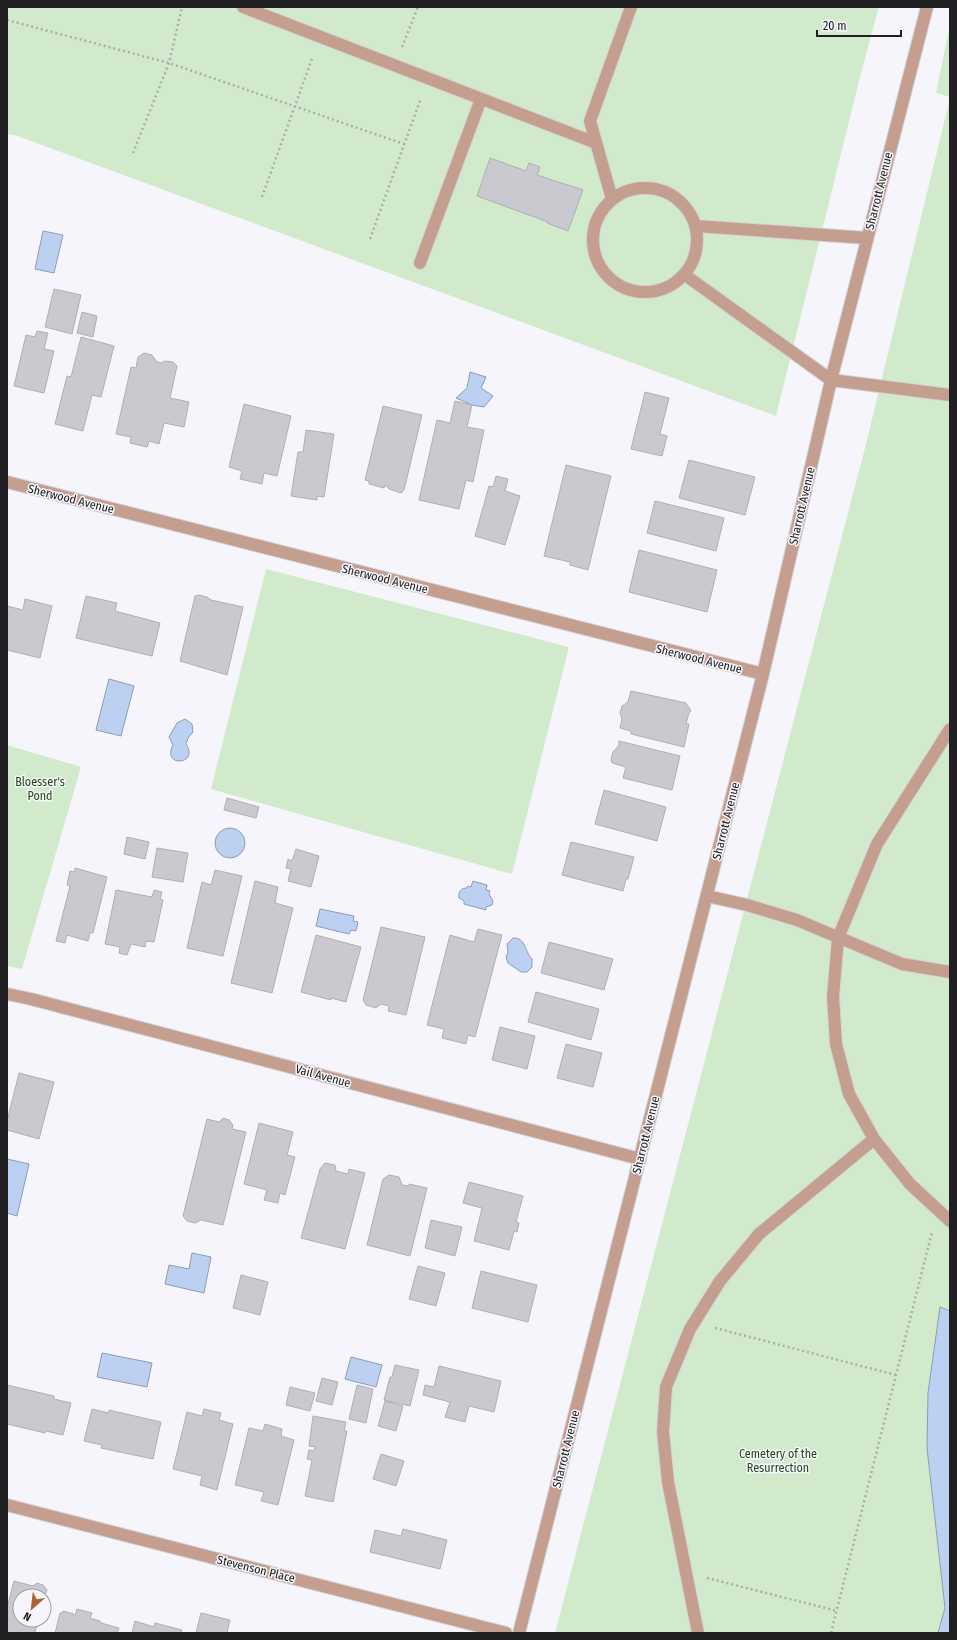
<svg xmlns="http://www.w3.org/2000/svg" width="957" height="1640" font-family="'Fira Sans Condensed',sans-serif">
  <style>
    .green { fill: #d2eacc }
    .water { fill: #bcd1f2; stroke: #8d9cb4 }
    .building { fill: #cac9cf; stroke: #b0afb4 }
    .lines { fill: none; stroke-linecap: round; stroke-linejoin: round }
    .minor-casing { stroke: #d3d3d8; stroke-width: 14 }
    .path { stroke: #acacb0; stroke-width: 2.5; stroke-dasharray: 2 3; stroke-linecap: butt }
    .minor { stroke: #c49f8f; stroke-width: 12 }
    .labels { text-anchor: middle; stroke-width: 3; stroke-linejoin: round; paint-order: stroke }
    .street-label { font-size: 12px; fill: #202022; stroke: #f5f5fb }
    .park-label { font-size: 12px; fill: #25471b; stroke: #f5f5fb }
  </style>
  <rect width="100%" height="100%" fill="#f5f5fb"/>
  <!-- green -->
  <path class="green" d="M7,7H879L862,69L776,416L15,135L7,134Z
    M950,24V97L936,93Z
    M950,98V1633H555L865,448Z
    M266,569L569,647L512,874L211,789Z
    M7,745L81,767L22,969L7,966Z"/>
  <!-- water -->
  <path class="water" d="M43,231L63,235L54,273L35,269Z
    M470,372L486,377L481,388L493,396L484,407L472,405L456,398L467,388Z
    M109,679L134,686L121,736L96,730Z
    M185,719L192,724L193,732L188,738L186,744C200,765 161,768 173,745L169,737L177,723Z
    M215 843a15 15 0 1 1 30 0a15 15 0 1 1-30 0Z
    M473,881L487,885L486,890L490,891L489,894L493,901L492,905L486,907V910L464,904V901L459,898C458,892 461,888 467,888L468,886L471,887Z
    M320,909L354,916L353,921L358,922L356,931L351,930L349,934L316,926Z
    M513,938C526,937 525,953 532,959V967L527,972H521L508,963L506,957L508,952L507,944Z
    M7,1159L29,1164L17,1216L7,1213Z
    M192,1253L211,1257L204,1293L165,1284L169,1265L189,1269Z
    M940,1307L950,1311V1633H938L945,1608L927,1448L928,1393Z
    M102,1353L152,1363L147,1387L97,1377Z
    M351,1357L382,1365L376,1387L345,1379Z"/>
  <!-- building -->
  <path class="building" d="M490,158L526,171L529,163L540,167L537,175L583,190L568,231L547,223L548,222L477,196Z
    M54,289L81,295L72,334L45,327Z
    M82,312L97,316L93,337L77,333Z
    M37,331L48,333L44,349L54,351L44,393L14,386L26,335L35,337Z
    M81,337L114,346L101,397L92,395L83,431L55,424L67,376L71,377Z
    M144,353L152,355L157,362L161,363L165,361L173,362L177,366L170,398L189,402L184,427L164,423L159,444L149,441L147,447L130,443L131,437L116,434L131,367L136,368L138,357Z
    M645,392L669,398L660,434L667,436L662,456L631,449Z
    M455,401L472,405L467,427L484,430L473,482L466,480L459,509L419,500L437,420L450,423Z
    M244,404L291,416L277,476L264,473L262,484L240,479L242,471L229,467Z
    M383,406L422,415L404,490L401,493L389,489L385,485L384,488L369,484V481L365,480Z
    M306,430L334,434L324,497L317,496V500L291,496L298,452H303Z
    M689,460L755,477L745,515L679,498Z
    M566,465L611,476L588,570L570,565V562L544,556Z
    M496,476L508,479L505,491L520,496L505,545L475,536L489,486L493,487Z
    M655,501L724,518L716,551L647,533Z
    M639,550L717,570L707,612L629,592Z
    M199,595L207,597L211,600L243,607L227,675L180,661L195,596Z
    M86,596L117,603L115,611L160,623L152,656L76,638Z
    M25,599L52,606L40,658L7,650V606L23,610Z
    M631,691L686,703L691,711L689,713L686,724H689L684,747L631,734V731L620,728L622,719L620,713L622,706L628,702Z
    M619,741L680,756L672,790L623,778L626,767L612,763L611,759L613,752L619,745Z
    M604,790L666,807L657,841L595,824Z
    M227,798L259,807L256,818L224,810Z
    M127,837L149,842L145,859L124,854Z
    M571,842L634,857L628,879H626L623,891L562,875Z
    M157,848L188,853L183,882L152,877Z
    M296,849L319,856L311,887L288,881L291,869L286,868L288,859L292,861Z
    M75,868L107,877L93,933H90L88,941L67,935L65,943L56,941L70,886L67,885L70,871L74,872Z
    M215,870L242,876L223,956L187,948L202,882L211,885Z
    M255,881L278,887L275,903L293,908L272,993L231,983Z
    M116,890L152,897L154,890L162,892L160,899L163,900L154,942L146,941L145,947L131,944L127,955L119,953L120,947L105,944Z
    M381,927L425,937L406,1015L388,1011L389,1006L381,1004L376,1008L366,1005L363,1000Z
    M478,929L502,935L475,1037L468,1035L466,1044L442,1038L444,1029L427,1025L450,935L474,942Z
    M316,935L361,947L346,1002L331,998V1000L301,992Z
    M549,942L613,959L604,990L541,973Z
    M536,992L599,1009L591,1040L528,1022Z
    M500,1027L535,1036L527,1069L492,1060Z
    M566,1044L602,1053L593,1087L557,1078Z
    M19,1073L54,1082L39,1139L7,1130V1121Z
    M223,1118L229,1120L233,1125L232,1129L246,1132L223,1225L201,1220L195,1223L187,1221L183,1216L207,1119L219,1122Z
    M259,1123L293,1132L287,1155L295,1157L285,1195L280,1193L278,1203L264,1200L267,1190L244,1184Z
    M325,1163L335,1165L336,1171L348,1174L349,1169L365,1173L345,1249L301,1238L320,1169Z
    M389,1175L399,1177L402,1185L409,1186V1184L427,1188L410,1256L367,1245L383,1179Z
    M469,1182L523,1196L516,1222L519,1223L517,1232L514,1231L509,1250L474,1241L482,1208L463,1203Z
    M431,1220L462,1227L455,1256L425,1248Z
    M418,1266L445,1273L436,1306L409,1299Z
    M481,1271L537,1285L528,1322L472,1308Z
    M241,1275L268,1282L260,1315L233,1308Z
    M395,1365L419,1370L410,1406L384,1400L390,1377H392Z
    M439,1366L501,1381L494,1412L469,1406L465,1422L445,1417L450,1402L423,1395L425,1385L434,1387Z
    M322,1378L338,1382L332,1405L316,1401Z
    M7,1385L54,1396V1399L71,1403L63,1435L46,1431L45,1433L7,1424Z
    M357,1385L373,1389L366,1423L349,1419Z
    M290,1387L315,1393L310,1411L286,1405Z
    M385,1401L403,1406L396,1431L378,1426Z
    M92,1409L109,1413V1410L161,1422L153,1459L101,1448L102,1445L84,1441Z
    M204,1409L221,1413L219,1420L233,1424L217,1490L200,1485L202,1476L173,1469L187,1412L202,1416Z
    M313,1416L346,1422L344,1431H347L333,1502L305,1496L312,1460L307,1459L309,1450L314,1451L315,1447L309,1446Z
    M265,1424L282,1429L281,1436L294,1440L278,1505L261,1501L264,1492L235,1485L249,1428L263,1431Z
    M381,1454L404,1461L396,1486L373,1479Z
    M403,1529L447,1540L440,1569L370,1552L375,1530L401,1536Z
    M14,1581L33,1586L37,1583L43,1585L47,1590L44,1597V1596H20V1620H38L35,1633H7V1608Z
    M77,1609L92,1613L90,1618L100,1621L101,1623L119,1628L117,1633H55L60,1613H62L63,1611L74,1614L73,1616H75Z
    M201,1613L230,1620L227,1633H196Z
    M135,1621L154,1627L155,1623L182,1630L181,1633H132Z"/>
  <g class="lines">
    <!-- minor casing -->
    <g class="minor-casing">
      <path id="minor" d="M243,7L596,143
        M593 240a52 52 0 1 1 104 0a52 52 0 1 1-104 0Z
        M612,199L590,121L631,7
        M696,226L867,238
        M420,263L481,99
        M685,275L831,380L950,395
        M7,482L763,674
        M950,729L877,844L838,938L833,997L836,1044L849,1094L874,1139L910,1184L950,1221
        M707,896L747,905L797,920L902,964L950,972
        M7,994L31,999L640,1159
        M7,1505L506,1633
        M519,1633L763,674L831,380L927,7
        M698,1633L668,1482L663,1432L666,1387L690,1329L720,1281L759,1234L874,1139"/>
    </g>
    <!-- path -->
    <path class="path" d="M7,20L169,63L404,144
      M402,47L418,7
      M133,153L169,63L182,7
      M262,197L313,56
      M370,239L421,98
      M715,1328L896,1375
      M707,1578L837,1611
      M831,1633L932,1232"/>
    <!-- minor -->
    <use href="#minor" class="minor"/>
  </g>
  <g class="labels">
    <!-- street labels -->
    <g class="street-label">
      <text transform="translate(879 191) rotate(-76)" y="4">Sharrott Avenue</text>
      <text transform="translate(71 499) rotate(14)" y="4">Sherwood Avenue</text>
      <text transform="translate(802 506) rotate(-77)" y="4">Sharrott Avenue</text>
      <text transform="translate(385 579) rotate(14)" y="4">Sherwood Avenue</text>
      <text transform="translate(699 659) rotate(14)" y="4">Sherwood Avenue</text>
      <text transform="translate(726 821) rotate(-76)" y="4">Sharrott Avenue</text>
      <text transform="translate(323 1076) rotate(15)" y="4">Vail Avenue</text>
      <text transform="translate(646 1135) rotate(-76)" y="4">Sharrott Avenue</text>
      <text transform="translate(566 1449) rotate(-76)" y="4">Sharrott Avenue</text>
      <text transform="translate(256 1569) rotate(14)" y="4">Stevenson Place</text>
    </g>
    <!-- park labels -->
    <g class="park-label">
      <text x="40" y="786">Bloesser's<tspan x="40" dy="14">Pond</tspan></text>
      <text x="778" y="1458">Cemetery of the<tspan x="778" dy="14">Resurrection</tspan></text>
    </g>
  </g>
  <!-- border -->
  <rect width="957" height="1640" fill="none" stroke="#202022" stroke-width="16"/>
  <!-- north arrow -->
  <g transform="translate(32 1608) rotate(208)"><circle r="19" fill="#f5f5fb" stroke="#a0a0a4"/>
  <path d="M0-3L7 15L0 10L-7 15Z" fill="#a76432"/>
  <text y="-6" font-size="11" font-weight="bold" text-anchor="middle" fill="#202022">N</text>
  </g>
  <!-- scale -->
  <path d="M817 30v6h84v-6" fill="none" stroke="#202022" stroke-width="2"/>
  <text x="823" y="30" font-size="12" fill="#202022" stroke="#f5f5fb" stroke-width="3" paint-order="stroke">20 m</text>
</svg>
